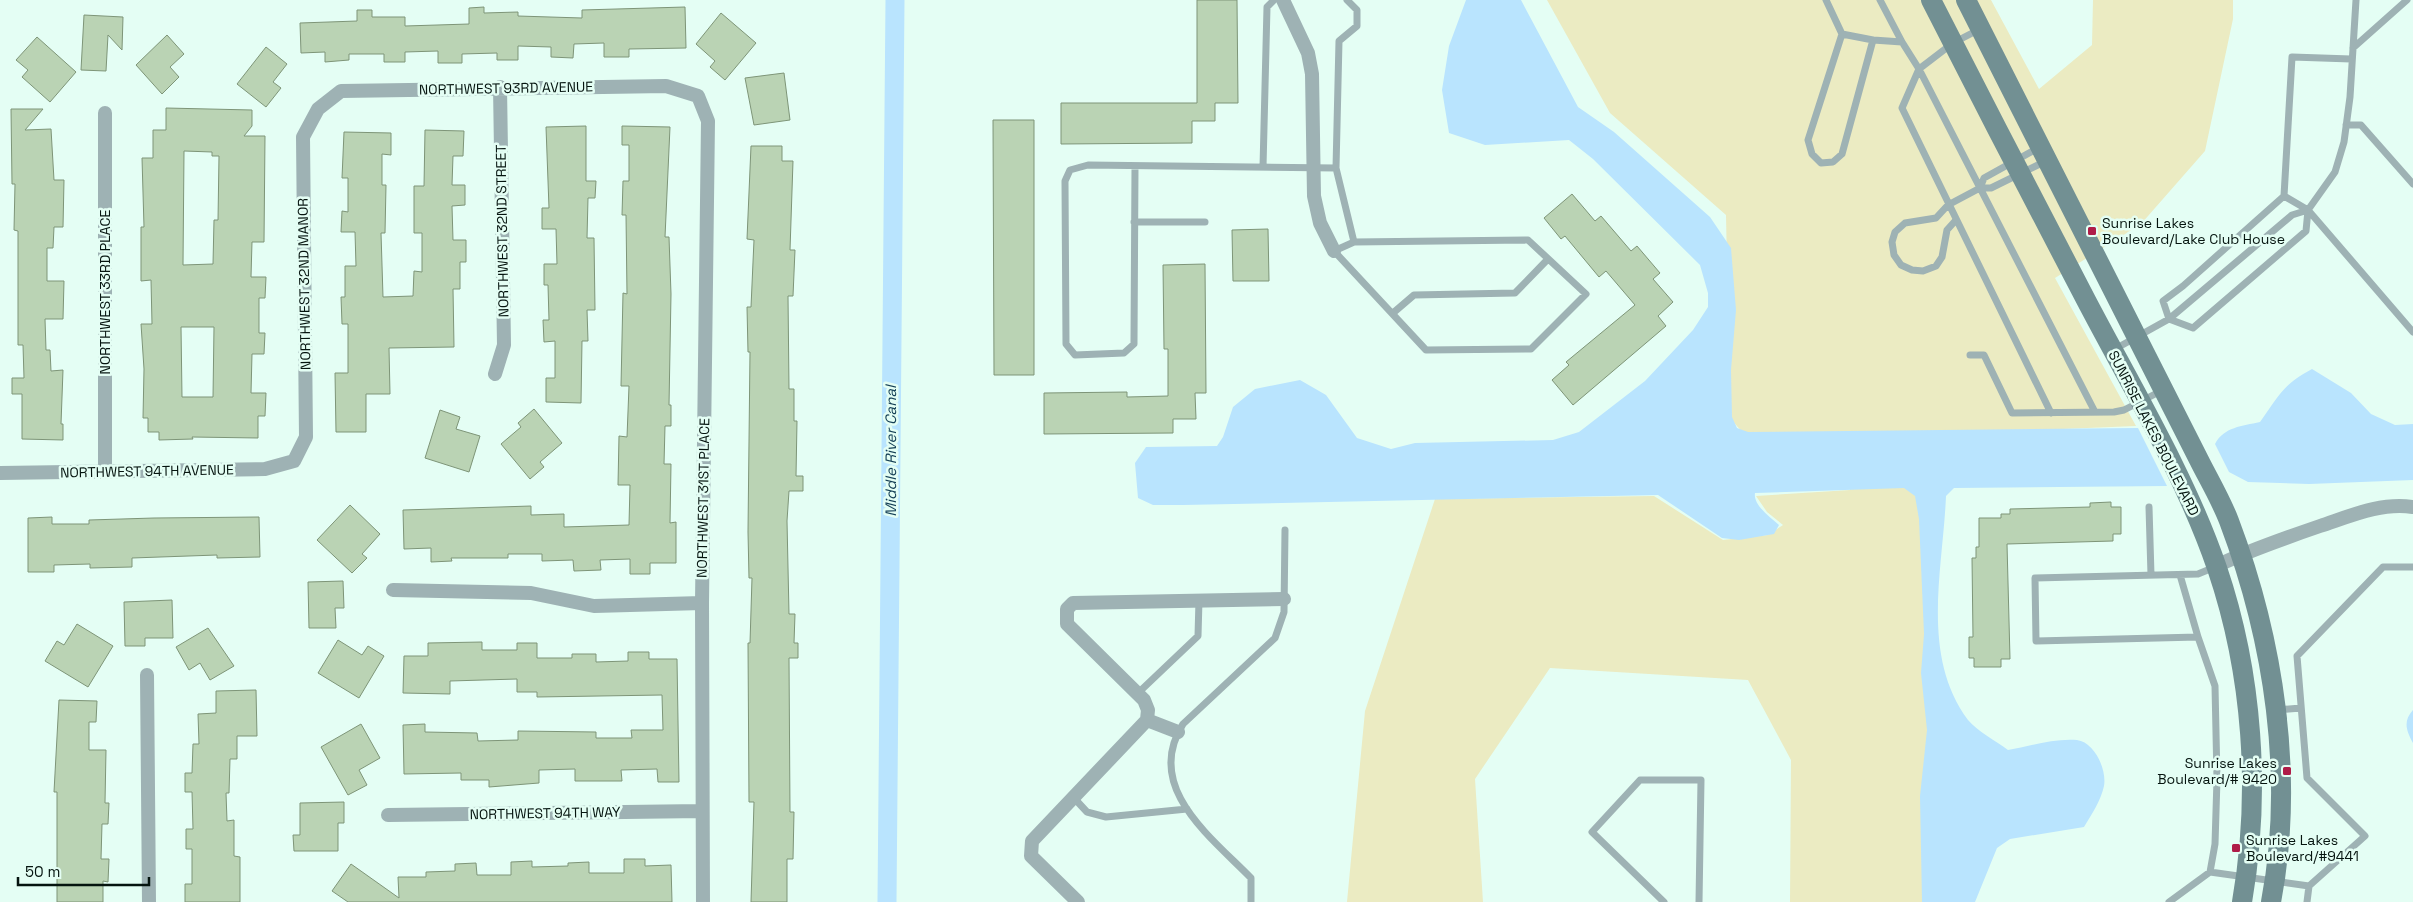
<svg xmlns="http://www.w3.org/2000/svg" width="2413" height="902" font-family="'Space Grotesk',sans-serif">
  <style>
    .green { fill: #ebebc2 }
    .water { fill: #b9e4fe }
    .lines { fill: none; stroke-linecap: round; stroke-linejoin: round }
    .canal { stroke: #b9e4fe; stroke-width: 19 }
    .building { fill: #bad3b4; stroke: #7e9578; fill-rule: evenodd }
    .lane { stroke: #9eb2b4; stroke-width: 7 }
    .street { stroke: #9eb2b4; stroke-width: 14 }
    .secondary { stroke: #729093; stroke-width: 20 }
    .poi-dot { fill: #af1c48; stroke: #e4fef4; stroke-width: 2 }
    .labels { text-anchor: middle; stroke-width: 5; stroke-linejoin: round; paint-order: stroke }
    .street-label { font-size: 14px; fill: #05140f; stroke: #e4fef4 }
    .poi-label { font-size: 14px; fill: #05140f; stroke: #e4fef4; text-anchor: start }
    .water-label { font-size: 15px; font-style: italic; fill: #133e55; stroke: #e4fef4 }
  </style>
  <rect width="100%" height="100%" fill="#e4fef4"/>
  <!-- green -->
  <path class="green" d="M1547,0H1991L2039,89L2092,45L2093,0H2233V19L2205,151L2141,224L2055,278L2136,426L1865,437L1920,485L1930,653L1931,902H1790L1791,760L1748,680L1550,668L1475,779L1483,902H1347L1365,711L1435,499L1654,496L1723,540L1768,535L1783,525L1767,512L1756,496L1850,490L1851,432L1743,433L1730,418L1726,215L1610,113Z"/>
  <!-- water -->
  <path class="water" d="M1466,0H1521L1578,107L1614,132L1710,217L1731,248L1736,310L1731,370L1732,417L1737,428L1748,432L2138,428L2167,486L1954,488L1946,496C1943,570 1920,655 1968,720C1977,731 1996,741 2008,750C2030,746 2055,738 2077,740C2094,742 2107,769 2104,786C2101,800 2092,814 2084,827L2010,839L1997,848L1975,902H1922L1920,796L1927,730L1921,673L1924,634L1919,519L1915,496L1904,488L1755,493C1753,505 1770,517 1779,525L1774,534L1739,540L1722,538L1658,495L1183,505H1153L1138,498L1135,463L1146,447L1217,446L1223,437L1233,407L1255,389L1300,380L1326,395L1357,438L1391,449L1415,443L1553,440L1579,432L1645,381L1693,330L1708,307V293L1700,265L1593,159L1569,140L1485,145L1449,133L1442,90L1449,46Z
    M2312,369L2351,393L2371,414L2395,425L2413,424V480L2309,484L2248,482L2229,472L2215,444C2224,427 2242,426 2260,422C2279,396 2282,385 2312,369Z
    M2413,710V743C2406,730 2403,721 2413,710Z"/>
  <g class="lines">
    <!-- canal -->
    <path class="canal" d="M887,902L895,0"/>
  </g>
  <!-- building -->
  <path class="building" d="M1197,0H1237L1238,103H1215V121H1192V143L1061,144V103H1197Z
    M484,7V13L518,12V16L582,18V10L685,7L686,48L629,49V57H604V43L574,44L573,58L551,57V47L518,46V60H497V53L462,54V63H438V51L405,52V62H384V54H349V60L325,62V52L301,53L300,23L357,21V10H372V17H405V26L469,24V8Z
    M721,13L756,43L725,80L710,67L715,61L696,44Z
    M84,15L123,17L122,50L108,35L106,71L81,70Z
    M167,35L184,54L170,67L179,77L162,94L136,65Z
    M37,37L76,72L50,102L22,77L28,70L16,60Z
    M266,47L287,64L273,82L281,88L266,107L237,84Z
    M784,73L790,120L754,125L745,78Z
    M166,108L252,110V126L244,136H265L264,242H252L251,277H266L265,298H259V333H265L264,354H252L251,393H266L265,416H258V438L192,437L193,439L159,440V432H148V418H143L144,369L141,324H152L151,280L141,281V227H144L142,158H153V130H166ZM184,151L212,152V156H219L218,220H214L213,264L183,265ZM181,327H214L213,397H182Z
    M11,109H43L25,130L51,129L54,180H64L63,227H54L53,248H47V281H64L63,319H45L46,350H50L51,371L63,370L61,424H63V440L22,439V394H12V378H24L23,345H18V231L14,230L15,184H12Z
    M993,120H1034V375H994Z
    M586,126V181H596L595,198H588L587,238H594L595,310H587L588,341H582L581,403L546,402V378H555V341L544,342L543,320H549L548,285H544V264H557L556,229H542V208H549L546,127Z
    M622,126L670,127L665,237H669L671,294L669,405H671V426H665L664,464H671L670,523L676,522V563H650V574H630V559L600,560L601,570L574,571L573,560L542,561V554H508V558H451L452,561L431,562V548L404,549L403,510L531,506V515L564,514V527L629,525L630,485H618L619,436L627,437L629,386H621L623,293L627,294L626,215H622L623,181H629V145H622Z
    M425,130L464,131L463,156H453L452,185H465V205L452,206L453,240H466V262H460V289H453L454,347L389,348L390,394H366V432H336L335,373H348V324H342L341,297H345V266H356L355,232H341L342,211L348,212V178H342L344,132L391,133V155L382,154V185H386L385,233H381L383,297L413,296L414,271L422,272V233H414V186H424Z
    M751,146H782V161H793L790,250H795L793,296H788L789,389H794V421H797L796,476H803V491H789L787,521L789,614H795L794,643H798V658H789L790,812H794L793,859H787V902H751L754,802H749L748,643H750L752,578H749L748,532L750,352H748L747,307H751L754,240L747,239Z
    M1572,194L1595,221L1601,216L1631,251L1637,246L1660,273L1653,279L1673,302L1658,316L1666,326L1573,405L1552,380L1569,365L1566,362L1635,305L1606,271L1599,277L1565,236L1561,239L1544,218Z
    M1268,229L1269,281H1233L1232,230Z
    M1205,264L1206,393H1195L1196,419H1173V433L1044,434V393L1127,392V397L1168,396V349H1164L1163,265Z
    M534,409L562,443L540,462L544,467L530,479L501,444L521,427L518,423Z
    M440,410L460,417L456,429L480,436L469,472L425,458Z
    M2111,502V507H2121V534H2113V541L2007,544L2010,659H2001V667H1974V658H1969V637H1973L1972,558H1976V547H1979V518H2001V514H2010V509L2090,507V503Z
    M350,505L380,534L362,554L367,558L352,573L317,540Z
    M52,517V524H89V520L154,518L259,517L260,557L217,558V555L132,558V567L90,568V564L54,565V572H28V518Z
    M343,581L344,608H335L336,628H309L308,582Z
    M172,600L173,638H145V646H125L124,602Z
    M77,624L113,646L88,687L45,661L57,641L64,645Z
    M208,628L234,666L210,680L200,663L189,670L176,647Z
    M338,640L362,655L368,646L384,656L359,698L318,673Z
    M482,642V650H517V643H537V658H572V654H596V662L628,661V652H649V659H677L679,782H658L657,769L621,770L622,781H575V769L539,770V783L489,787V780H461V773L404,774L403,725L425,724V732L477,733L478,741L518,740V731L596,732V738H632L631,730H663L662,695L537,697V692H517V679L450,681V694L403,693L404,656H428V643Z
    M256,690L257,736H237V759H230L229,793H226L227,821L234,820V856L240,857V902H185V884H192V849H186V829H193L192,792H185V773H192L193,744H199L198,714L216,713V691Z
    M59,700L97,701L96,722H89V750H106L105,803H109L108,824H102L101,859H109L108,882L103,881V902H57V792H54Z
    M361,724L380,758L359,770L367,785L348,795L321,747Z
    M344,802V823H338V851H294L293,835H300V803Z
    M624,859H645V866L671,865L672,902H348L332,891L351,864L399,898L398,877H426V872L455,871V864L476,863L477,875H511V862L532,861V867L568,866V863L589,862V873H624Z"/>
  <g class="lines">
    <!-- lane -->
    <path class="lane" d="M1347,0L1357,10V26L1339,41L1336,168L1354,242
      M1826,0L1842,34L1808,140L1812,154L1821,163L1833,162L1842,154L1873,40L1902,42L1919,69L1953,43L1980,29
      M1880,0L1902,42
      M1842,34L1873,40
      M2353,48L2407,0
      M2351,59L2292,57L2284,196L2183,286L2163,301L2169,319L2292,215L2308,210L2413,332
      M1919,69L2095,412
      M1919,69L1902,108L2051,413
      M2346,125H2361L2413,184
      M1135,166L1134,344L1124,353L1075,355L1066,344L1065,181L1070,170L1088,165L1336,168
      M1263,167L1267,7L1274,0
      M1980,188L1984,178L2040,147
      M2284,196L2308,210
      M1956,220L1947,230L1942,257L1936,266L1923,271L1912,270L1901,265L1894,255L1892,242L1895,232L1905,223L1936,218L1948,205L1980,188H1991L2046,161
      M1134,222H1205
      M1528,240L1586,294L1531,349L1426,350L1334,251L1354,242Z
      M1393,313L1414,295L1515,293L1548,259
      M2115,349L2169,319L2193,328L2306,231L2308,210L2335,172L2344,142L2350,97L2356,0
      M1970,355H1984L2012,413L2114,412L2124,410L2161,391
      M2149,507L2151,575
      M2180,575L2198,637
      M1137,694L1198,636L1199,600
      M2276,710L2301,708
      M1074,798L1087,812L1106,817L1187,809
      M2210,872L2215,844L2217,779L2215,686L2198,637L2036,641L2035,578L2198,574L2215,567
      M1251,902V878C1211,837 1143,787 1183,724L1275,638L1284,612L1285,530
      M1664,902L1592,832L1640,780H1701L1699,902
      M2169,902L2210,872L2309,886
      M2307,902L2309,886L2365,836L2307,778L2297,656L2383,567H2413"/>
    <!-- street -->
    <path class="street" d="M1283,0L1308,53L1312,74L1314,196L1320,223L1334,251
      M105,113V472
      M495,374L504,345L500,87
      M0,473L265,469L294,461L306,437L303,137L318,109L341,91L666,86L698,96L708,121L702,603L703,902
      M2216,566C2250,550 2285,538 2320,526C2350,516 2381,502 2413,507
      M393,590L531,593L594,606L702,603
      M147,675L149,902
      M1147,720L1178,732
      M388,815L702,811
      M1078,902L1031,856L1032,841L1147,720L1148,710L1144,700L1067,624V609L1073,603L1284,599"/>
    <!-- secondary -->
    <path class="secondary" d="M1931,0C1982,100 2034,201 2086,300C2131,386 2186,477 2217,568C2253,674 2261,793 2242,902
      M1966,0L2199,460C2209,480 2221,500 2229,521C2274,640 2295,777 2271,902"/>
  </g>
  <!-- markers -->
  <g class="poi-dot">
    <rect x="2087" y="226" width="10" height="10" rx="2.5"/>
    <rect x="2282" y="766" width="10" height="10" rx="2.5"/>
    <rect x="2231" y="843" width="10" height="10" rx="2.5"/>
  </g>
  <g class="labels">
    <!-- street labels -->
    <g class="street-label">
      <text transform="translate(506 88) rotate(-1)" y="5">NORTHWEST 93RD AVENUE</text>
      <text transform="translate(502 231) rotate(-91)" y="5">NORTHWEST 32ND STREET</text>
      <text transform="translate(304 284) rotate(-91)" y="5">NORTHWEST 32ND MANOR</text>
      <text transform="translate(105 292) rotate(-90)" y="5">NORTHWEST 33RD PLACE</text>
      <text transform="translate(2154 433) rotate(63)" y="5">SUNRISE LAKES BOULEVARD</text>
      <text transform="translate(147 471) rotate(-1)" y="5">NORTHWEST 94TH AVENUE</text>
      <text transform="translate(703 498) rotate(-89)" y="5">NORTHWEST 31ST PLACE</text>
      <text transform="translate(545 813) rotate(-1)" y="5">NORTHWEST 94TH WAY</text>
    </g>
    <!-- poi labels -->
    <g class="poi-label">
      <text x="2102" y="228">Sunrise Lakes<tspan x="2102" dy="16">Boulevard/Lake Club House</tspan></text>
      <text x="2277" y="768" text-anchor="end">Sunrise Lakes<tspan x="2277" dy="16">Boulevard/# 9420</tspan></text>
      <text x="2246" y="845">Sunrise Lakes<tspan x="2246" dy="16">Boulevard/#9441</tspan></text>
    </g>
    <!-- water labels -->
    <g class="water-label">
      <text transform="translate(891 451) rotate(-90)" y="5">Middle River Canal</text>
    </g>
  </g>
  <!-- scale -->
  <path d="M18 877v8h131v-8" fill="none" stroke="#05140f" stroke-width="2.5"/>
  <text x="25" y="877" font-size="15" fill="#05140f" stroke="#e4fef4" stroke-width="4" paint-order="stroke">50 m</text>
</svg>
